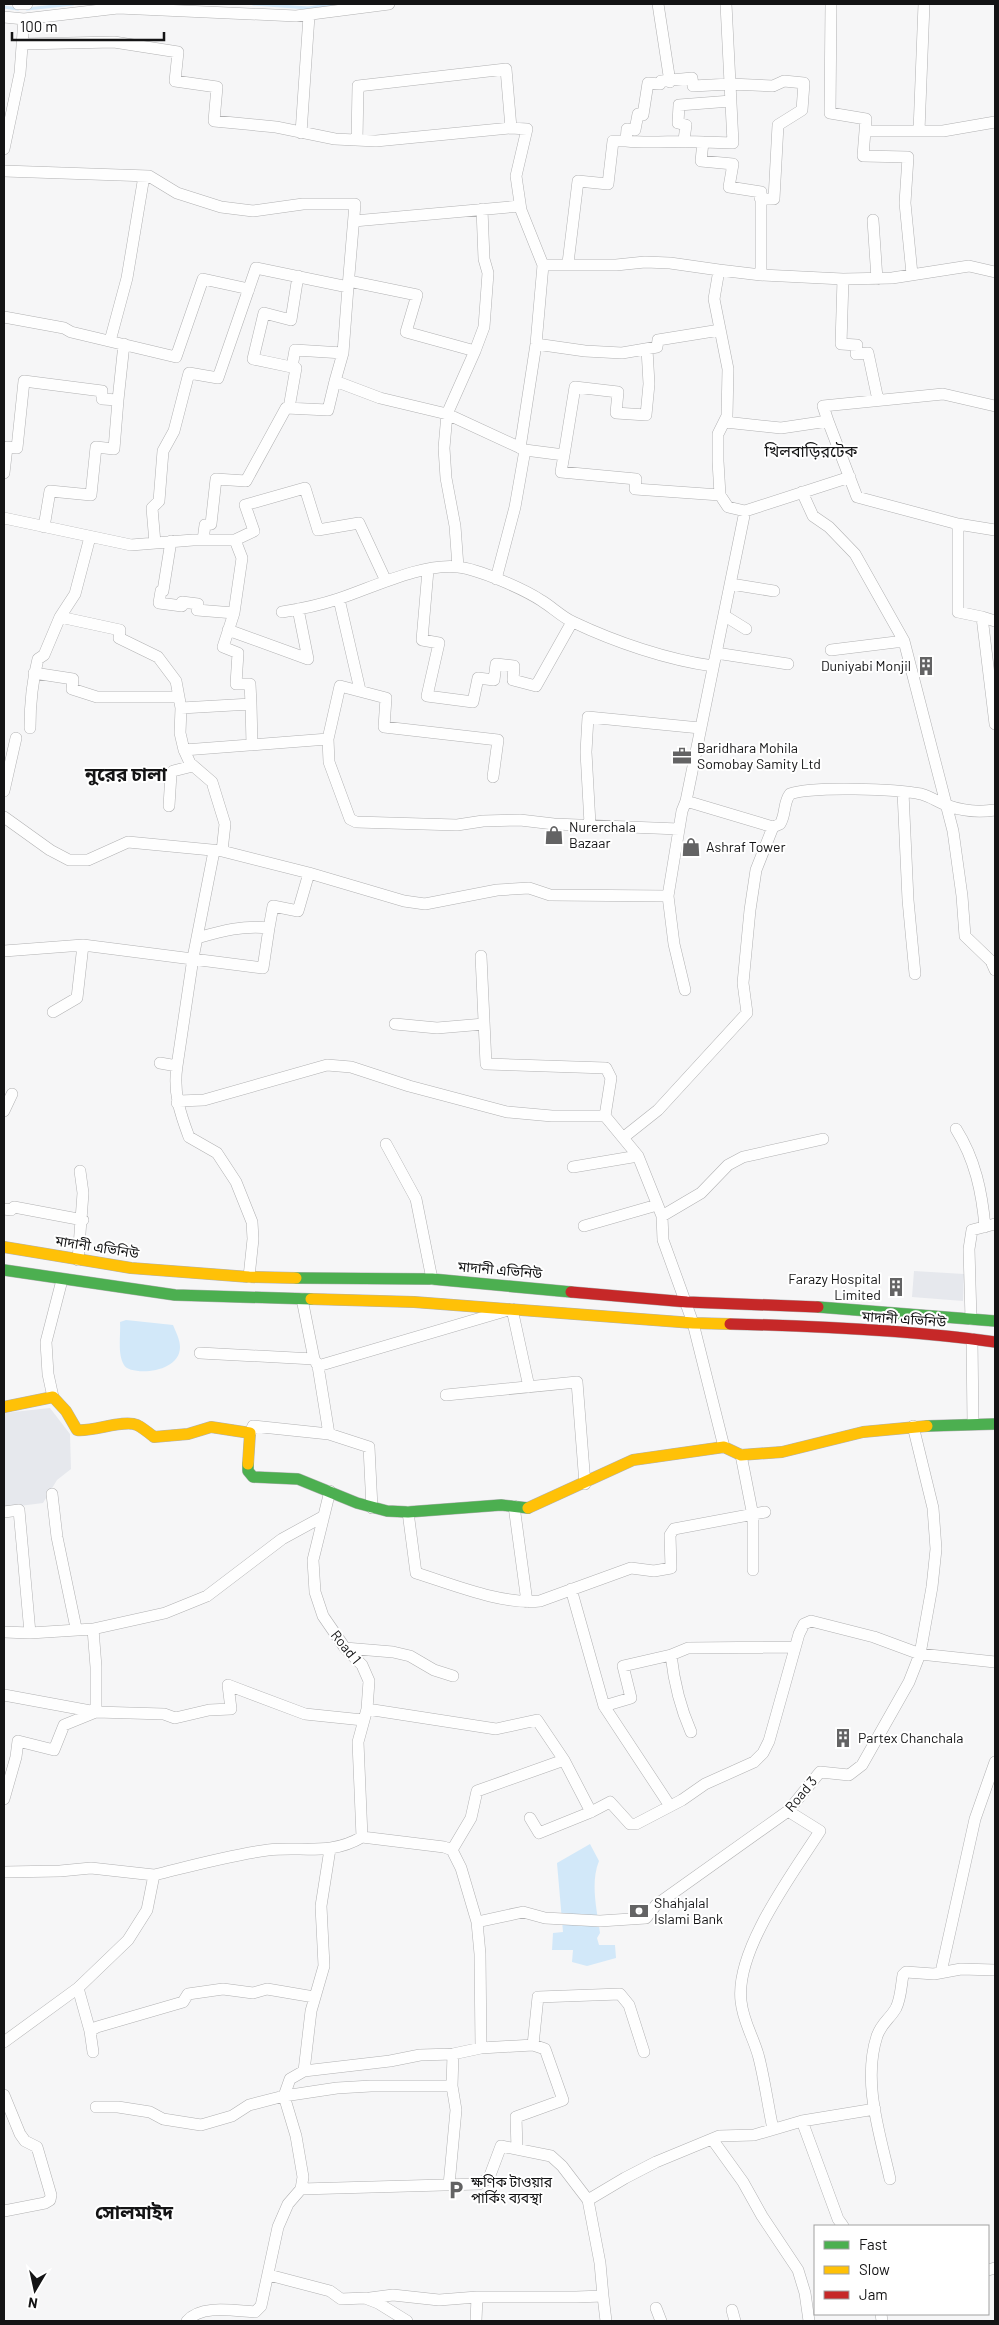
<svg xmlns="http://www.w3.org/2000/svg" width="999" height="2325" font-family="Barlow,'Noto Sans Bengali',sans-serif">
  <style>
    .built { fill: #e6e8ed }
    .water { fill: #d2e8f9 }
    .lines { fill: none; stroke-linecap: round; stroke-linejoin: round }
    .stream { stroke: #d2e8f9; stroke-width: 3 }
    .street-casing { stroke: #b1b1b2; stroke-width: 12 }
    .fast-casing { stroke: #b1b1b2; stroke-width: 12 }
    .slow-casing { stroke: #b1b1b2; stroke-width: 12 }
    .jam-casing { stroke: #b1b1b2; stroke-width: 12 }
    .street { stroke: #fefefe; stroke-width: 11 }
    .fast { stroke: #4caf50; stroke-width: 11 }
    .slow { stroke: #ffc107; stroke-width: 11 }
    .jam { stroke: #c62828; stroke-width: 11 }
    .labels { text-anchor: middle; stroke-width: 4; stroke-linejoin: round; paint-order: stroke }
    .poi-label { font-size: 14px; fill: #141415; stroke: #fff; text-anchor: start }
    .street-label { font-size: 14px; fill: #141415; stroke: #fff }
    .quarter-label { font-size: 16px; fill: #141415; stroke: #fff }
    .district-label { font-size: 19px; font-weight: bold; fill: #141415; stroke: #fff }
  </style>
  <rect width="100%" height="100%" fill="#f6f6f7"/>
  <!-- built -->
  <path class="built" d="M914,1271L964,1274L963,1301L912,1297Z
    M50,1408L70,1434L71,1469L57,1480L43,1503L4,1508V1413Z"/>
  <!-- water -->
  <path class="water" d="M126,1320L173,1325C176,1332 180,1340 180,1347C180,1374 130,1376 124,1365C117,1353 121,1335 120,1322Z
    M590,1844L599,1861C590,1883 597,1910 600,1933L597,1938L599,1945H615L616,1958L587,1966L572,1962L573,1950H552L553,1933L563,1932L557,1863Z"/>
  <g class="lines">
    <!-- stream -->
    <path class="stream" d="M253,4L308,8L334,4
      M4,7L18,9
      M27,9L73,4"/>
    <!-- street casing -->
    <g class="street-casing">
      <path id="street" d="M18,4H27
        M658,4L670,82
        M726,4L733,143L703,142L701,161L733,164L729,187L761,192V275
        M831,4L830,113L866,119L865,131H919
        M924,4L919,131H943L995,122
        M4,17L24,19L118,8L296,16L389,4
        M22,44L114,42L178,52L175,81L217,87L214,121L276,127L335,139L376,141L511,128L527,129L516,176L521,210L543,265L536,344L520,448
        M865,131L863,156L908,157L905,203L912,274
        M301,133L309,16
        M357,140L358,86L506,69L511,128
        M684,140L686,125L678,123L679,105L731,101
        M703,142C677,140 652,144 626,141L627,129L635,130L638,114L643,115L648,83L660,84L661,81L692,78L693,86L730,84L773,86L784,81L804,83L802,110L778,125L774,199L760,198
        M4,149L20,73L24,19
        M4,171L149,176L177,193L221,207L253,211L303,204H355L348,287L256,268L218,378L189,373L174,431L163,451L159,501L152,508L155,543
        M873,220L877,279
        M354,221L520,206
        M568,263L578,181L608,184L613,141H626
        M543,265H616L645,262L670,263L719,270
        M843,279L841,344L857,345L856,354L868,353L878,400
        M349,281L417,295L406,332L475,351L447,414L444,448L446,478L455,526L458,567
        M4,317L64,328L71,332L176,357L203,279L249,289
        M110,341L127,278L144,176
        M536,344L585,351L622,353L657,347L658,340L720,330
        M475,351L484,327L488,273L484,259L482,209
        M292,367L295,350L343,353L348,287
        M335,381L343,353
        M289,408L296,368L253,359L264,313L291,320L298,276
        M828,421L857,497L958,524V612L982,617L995,724
        M725,422L781,428L828,421L823,406L943,394L995,406
        M525,450L564,455L561,472L636,479L635,489L720,495
        M564,455L575,387L618,392L616,413L646,415L649,384L647,349
        M4,473L7,447L17,448L24,381L102,391V399L118,400L124,344
        M802,492L813,516L829,527L855,554L904,641L953,831L962,896L965,936L991,961L995,970
        M745,511L850,477
        M4,518L131,545L193,540H235L242,558L234,613L223,647L238,653L236,684H250L251,704
        M958,524L995,530
        M44,527L50,491L91,495L96,447L114,449L118,400
        M203,540L205,525L211,524L216,479L246,481L286,408L328,410L335,381L380,398L447,414L525,450L515,507L496,579
        M235,540L254,531L245,505L305,488L318,530L359,523L386,581
        M171,541L163,591H161L159,603L182,606V602L198,604L197,610L234,613
        M428,570L422,640L439,643L427,696L473,702L478,678L494,680L496,664L514,666L513,680L536,686L572,622
        M731,584L774,591
        M339,599L360,690
        M282,612C301,609 320,605 338,599C372,588 421,563 458,567C478,569 524,589 542,601C552,607 562,617 573,622C615,642 668,660 713,666
        M725,616L746,629
        M60,617L75,594L90,537
        M982,617L995,621
        M228,630L308,659L298,609
        M831,650L904,641
        M716,653L788,664
        M34,673L73,679L72,689L97,697H178
        M181,708L251,704L252,745
        M30,728C30,704 32,682 38,659L44,655L60,617L120,630L119,638L158,657L176,681L181,708L180,733L184,750L190,763L212,782L225,824L222,851
        M184,750L328,739
        M493,777L498,740L384,727L386,698L340,686L328,739L329,762L350,819L356,822L457,825L483,821L520,820L554,824L679,829
        M4,791L16,738
        M903,792L908,900L915,974
        M686,801L773,827L780,824C786,815 783,803 790,794C813,786 896,789 921,794C932,797 939,803 949,806C963,811 981,812 995,810
        M169,806L171,774L173,771L193,766
        M4,817L50,850L69,860H88L128,842L222,851L309,873L404,901L425,904L497,890L529,888L550,895L668,896
        M590,824L586,752L588,717L700,728
        M197,938C222,931 243,925 269,928L273,906L298,911L309,873
        M4,951L83,945L263,968L269,928
        M481,956L486,1064L606,1068L611,1078L605,1116
        M685,990L674,944L668,896L682,811L686,801L745,511L728,507L720,495L718,461V434L727,416L728,369L714,299L719,270L761,275L843,279L892,278L969,266L995,272
        M53,1012L77,998L83,945
        M395,1024L437,1028L484,1024
        M160,1063L177,1066L193,958L214,851
        M177,1066C173,1092 180,1113 189,1137L217,1153L236,1182L252,1222L253,1239L249,1277
        M177,1103L179,1101L204,1100L327,1065L351,1067L409,1086L507,1112L552,1116H605L638,1156L662,1216L663,1240L693,1323L724,1447
        M4,1111L12,1094
        M956,1129C975,1159 982,1192 985,1227
        M624,1137L658,1110L747,1013L743,983L750,910L756,870L773,827
        M386,1144L416,1199L432,1279
        M573,1167L638,1156
        M4,1209L11,1210L14,1207L83,1220
        M662,1216L701,1193L728,1165L743,1157L823,1139
        M584,1226L657,1205
        M78,1260L83,1193L80,1171
        M302,1299L314,1359L318,1366L329,1434
        M971,1319L969,1249L972,1230L995,1224
        M972,1339L973,1424
        M200,1353L314,1359
        M318,1366L512,1309L529,1387
        M446,1395L577,1382L585,1484
        M53,1397L48,1374L46,1342L62,1280
        M250,1433L253,1426L329,1434L369,1447L372,1508
        M741,1455L753,1516V1570
        M330,1491L313,1560L315,1592L323,1616L345,1648L362,1665L369,1681L367,1709L358,1742L362,1837
        M52,1494L57,1537L76,1628
        M514,1506L527,1602
        M4,1512L19,1510L30,1633
        M408,1512L416,1573C452,1584 502,1605 540,1601L631,1568L654,1571L671,1568L670,1535L674,1529L765,1512
        M571,1589L604,1706L670,1806
        M4,1632L30,1633L93,1629L165,1613L207,1596L282,1539L324,1516
        M345,1648L393,1652L410,1656L434,1670L453,1676
        M671,1655C674,1682 680,1707 691,1732
        M4,1695L96,1712L164,1714L175,1718L209,1710L231,1709L228,1685L305,1714L363,1720
        M604,1706L631,1698L623,1666L671,1655L688,1648L795,1647
        M367,1709L496,1729L537,1720L564,1760L591,1812
        M4,1799L16,1757L18,1741L54,1750L64,1725L96,1712V1667L93,1629
        M530,1818L539,1833L591,1812L610,1802L630,1824H636L682,1800L705,1784L754,1762L763,1753L769,1741L799,1634L804,1624L811,1621L874,1637L920,1654L995,1662
        M452,1850L471,1818L477,1791L564,1760
        M4,1872L60,1871L91,1868L154,1875
        M477,1922L523,1912L545,1918L600,1921L646,1918L656,1905L788,1811L820,1772L849,1775L862,1765L909,1682L920,1654L932,1587L936,1549L933,1508L913,1426
        M941,1972L975,1819L995,1762
        M78,1988L90,2031L93,2052
        M90,2031L97,2027L183,2002L188,1994L223,1989L253,1993L267,1989L314,1997
        M4,2042L78,1988L128,1940L147,1910L154,1875C191,1866 230,1855 268,1850C302,1846 330,1856 362,1837L444,1847L452,1850L461,1868L477,1922L480,1954L481,2048
        M533,2045L538,1997L620,1994L629,2005L644,2052
        M304,2071L311,2011L324,1966L321,1906L330,1849
        M4,2095L20,2134L25,2141L37,2147L51,2195L50,2200L45,2203L4,2211
        M96,2107H118L150,2112L163,2119L201,2125L232,2116L249,2105L284,2096L337,2088L371,2086H452
        M802,2121L838,2219L843,2226
        M773,2129C768,2106 765,2082 759,2058C754,2038 743,2022 741,2001C735,1950 793,1873 820,1831L788,1811
        M712,2139L743,2182L762,2216L798,2270L805,2293L809,2321
        M890,2179C880,2134 862,2082 877,2036C882,2022 890,2019 896,2008C901,1998 901,1986 903,1975L906,1972L934,1974L961,1969L995,1970
        M449,2185L456,2110L452,2086L453,2054
        M301,2189L479,2184L489,2178L501,2146L551,2156L562,2166L588,2200L600,2263L603,2296L576,2297H477L476,2321
        M588,2200L625,2178L656,2162L719,2136L754,2135L802,2121L875,2109
        M988,2270L995,2268
        M269,2275L330,2291L341,2299L365,2298L378,2303L407,2321
        M603,2296L606,2321
        M370,2298L393,2295L439,2300L477,2297
        M656,2308L661,2321
        M732,2310L735,2321
        M881,2314L882,2321
        M187,2321C201,2304 235,2311 255,2312L261,2306L278,2227L288,2204L301,2189L303,2177L296,2136L284,2096L290,2079L304,2071L390,2061L420,2055L453,2054L481,2048L533,2045L545,2049L563,2100L516,2117L517,2149"/>
    </g>
    <!-- fast casing -->
    <g class="fast-casing">
      <path id="fast" d="M4,1270L175,1295L311,1299
        M296,1278L432,1279L571,1292
        M818,1307L995,1321
        M927,1426L995,1424
        M248,1464V1471L253,1477L298,1479L357,1503L387,1511L408,1512L501,1505L528,1508"/>
    </g>
    <!-- slow casing -->
    <g class="slow-casing">
      <path id="slow" d="M4,1247L131,1268L249,1277L296,1278
        M311,1299L414,1302L693,1323L730,1324
        M4,1407L53,1397L66,1411L77,1430C93,1432 124,1419 137,1425C143,1428 149,1433 154,1437L188,1434L211,1427L250,1433L248,1464
        M528,1508L633,1460L724,1447L741,1455L782,1452L863,1432L927,1426"/>
    </g>
    <!-- jam casing -->
    <g class="jam-casing">
      <path id="jam" d="M571,1292L687,1302L818,1307
        M730,1324C818,1326 908,1330 995,1342"/>
    </g>
    <!-- street -->
    <use href="#street" class="street"/>
    <!-- fast -->
    <use href="#fast" class="fast"/>
    <!-- slow -->
    <use href="#slow" class="slow"/>
    <!-- jam -->
    <use href="#jam" class="jam"/>
  </g>
  <!-- icons -->
  <defs>
    <g id="building-bare" transform="scale(1.5)"><path d="M-4-6H4V6H1V3H-1V6H-4ZM-2.5-4.3h1.7v1.8h-1.7ZM.8-4.3h1.7v1.8H.8ZM-2.5-1h1.7V.8h-1.7ZM.8-1h1.7V.8H.8Z" fill="#636364" stroke="#fff" stroke-width="2.5" paint-order="stroke"/></g>
    <g id="office-bare" transform="scale(1.5)"><path d="M-6-3h4V-5.5h4V-3h4V5H-6ZM-1-4.5V-3h2v-1.5ZM-6 0V1H6V0Z" fill="#636364" stroke="#fff" stroke-width="2.5" paint-order="stroke"/></g>
    <g id="shop-bare" transform="scale(1.5)"><path d="M-5-2.5h2.3a2.7 3.5 0 0 1 5.4 0H5L5.5 6h-11ZM-1.5-2.5h3a1.5 2.3 0 0 0-3 0Z" fill="#636364" stroke="#fff" stroke-width="2.5" paint-order="stroke"/></g>
    <g id="bank-bare" transform="scale(1.5)"><path d="M-6-4H6V4H-6ZM0-2.3a2.3 2.3 0 1 0 0 4.6a2.3 2.3 0 1 0 0-4.6Z" fill="#636364" stroke="#fff" stroke-width="2.5" paint-order="stroke"/></g>
    <g id="parking-bare" transform="scale(1.5)"><path d="M-3.5-5.5H1a3.5 3.5 0 0 1 0 7H-1V5.5H-3.5ZM-1-3.4V-.6H.8a1.4 1.4 0 0 0 0-2.8Z" fill="#636364" stroke="#fff" stroke-width="2.5" paint-order="stroke"/></g>
  </defs>
  <g fill-rule="evenodd">
    <use href="#building-bare" x="926" y="666"/>
    <use href="#office-bare" x="682" y="756"/>
    <use href="#shop-bare" x="554" y="835"/>
    <use href="#shop-bare" x="691" y="847"/>
    <use href="#building-bare" x="896" y="1287"/>
    <use href="#building-bare" x="843" y="1738"/>
    <use href="#bank-bare" x="639" y="1911"/>
    <use href="#parking-bare" x="456" y="2190"/>
  </g>
  <g class="labels">
    <!-- poi labels -->
    <g class="poi-label">
      <text x="911" y="671" text-anchor="end">Duniyabi Monjil</text>
      <text x="697" y="753">Baridhara Mohila<tspan x="697" dy="16">Somobay Samity Ltd</tspan></text>
      <text x="569" y="832">Nurerchala<tspan x="569" dy="16">Bazaar</tspan></text>
      <text x="706" y="852">Ashraf Tower</text>
      <text x="881" y="1284" text-anchor="end">Farazy Hospital<tspan x="881" dy="16">Limited</tspan></text>
      <text x="858" y="1743">Partex Chanchala</text>
      <text x="654" y="1908">Shahjalal<tspan x="654" dy="16">Islami Bank</tspan></text>
      <text x="471" y="2187">ক্ষণিক টাওয়ার<tspan x="471" dy="16">পার্কিং ব্যবস্থা</tspan></text>
    </g>
    <!-- street labels -->
    <g class="street-label">
      <text transform="translate(97 1247) rotate(9)" y="5">মাদানী এভিনিউ</text>
      <text transform="translate(500 1270) rotate(5)" y="5">মাদানী এভিনিউ</text>
      <text transform="translate(904 1319) rotate(4)" y="5">মাদানী এভিনিউ</text>
      <text transform="translate(346 1647) rotate(51)" y="5">Road 1</text>
      <text transform="translate(801 1794) rotate(-50)" y="5">Road 3</text>
    </g>
    <!-- quarter labels -->
    <g class="quarter-label">
      <text x="811" y="457">খিলবাড়িরটেক</text>
    </g>
    <!-- district labels -->
    <g class="district-label">
      <text x="126" y="781">নুরের চালা</text>
      <text x="134" y="2219">সোলমাইদ</text>
    </g>
  </g>
  <!-- border -->
  <rect width="999" height="2325" fill="none" stroke="#141415" stroke-width="10"/>
  <!-- legend -->
  <rect x="814" y="2225" width="175" height="90" fill="#ffffff" stroke="#a1a1a1"/>
  <rect x="824" y="2241" width="25" height="8" fill="#4caf50" stroke="#a1a1a1"/>
  <text x="859" y="2250" font-size="15" fill="#141415">Fast</text>
  <rect x="824" y="2266" width="25" height="8" fill="#ffc107" stroke="#a1a1a1"/>
  <text x="859" y="2275" font-size="15" fill="#141415">Slow</text>
  <rect x="824" y="2291" width="25" height="8" fill="#c62828" stroke="#a1a1a1"/>
  <text x="859" y="2300" font-size="15" fill="#141415">Jam</text>
  <!-- north arrow -->
  <g transform="translate(35 2290) rotate(189)" stroke="#ffffff" stroke-width="4" paint-order="stroke">
  <path d="M0-4L9 19L0 12L-9 19Z" fill="#141415"/>
  <text y="-8" font-size="14" font-weight="bold" text-anchor="middle" fill="#141415">N</text>
  </g>
  <!-- scale -->
  <path d="M12 32v8h152v-8" fill="none" stroke="#141415" stroke-width="2.5"/>
  <text x="20" y="32" font-size="15" fill="#141415" stroke="#ffffff" stroke-width="4" paint-order="stroke">100 m</text>
</svg>
